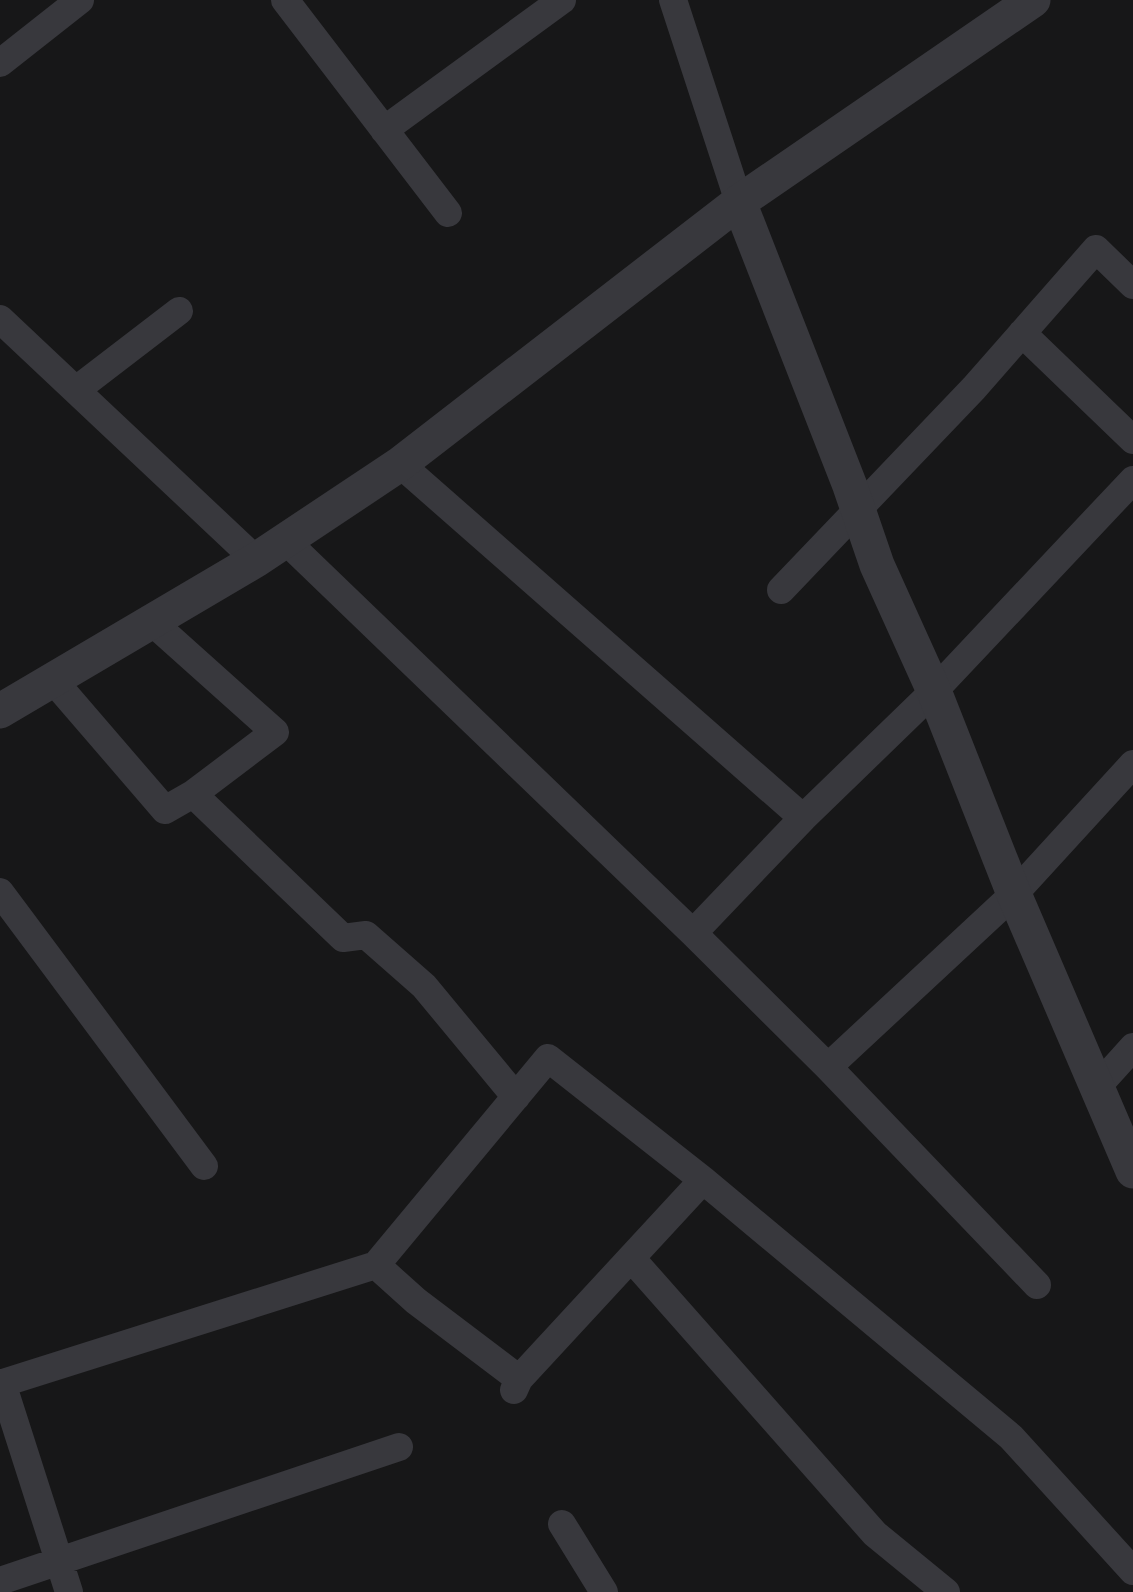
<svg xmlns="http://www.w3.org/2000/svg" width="1133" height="1592" font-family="'Titillium Web',sans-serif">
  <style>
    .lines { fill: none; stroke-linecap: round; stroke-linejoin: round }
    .minor { stroke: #38383d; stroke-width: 28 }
    .tertiary { stroke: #38383d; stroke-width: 35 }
  </style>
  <rect width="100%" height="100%" fill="#171718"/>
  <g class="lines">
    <!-- minor -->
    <path class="minor" d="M285,0L448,213
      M673,0L739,202
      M0,63L80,0
      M384,130L562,0
      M0,319L256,560
      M1022,333L1133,440
      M76,390L179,311
      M400,464L803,818
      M286,541L693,933L828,1067L1037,1285
      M781,590L974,388L1096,249L1133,285
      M53,680L165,810L193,794L275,732L151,621
      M193,794L343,938L366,935L424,986L516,1097
      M0,892L204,1166
      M693,933L803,818L934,691L1133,480
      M828,1067L1014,894L1133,764
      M1097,1087L1133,1047
      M631,1258L875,1534L946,1592
      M376,1265L548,1058L703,1180L1011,1437L1133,1571
      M2,1383L69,1592
      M0,1384L376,1265L416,1301L519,1379
      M514,1390L519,1379L703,1180
      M562,1524L604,1592
      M0,1581L399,1447"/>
    <!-- tertiary -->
    <path class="tertiary" d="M739,202L850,486L877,565L934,691L1014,894L1133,1171
      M0,711L256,560L400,464L739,202L1033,0"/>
  </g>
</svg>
